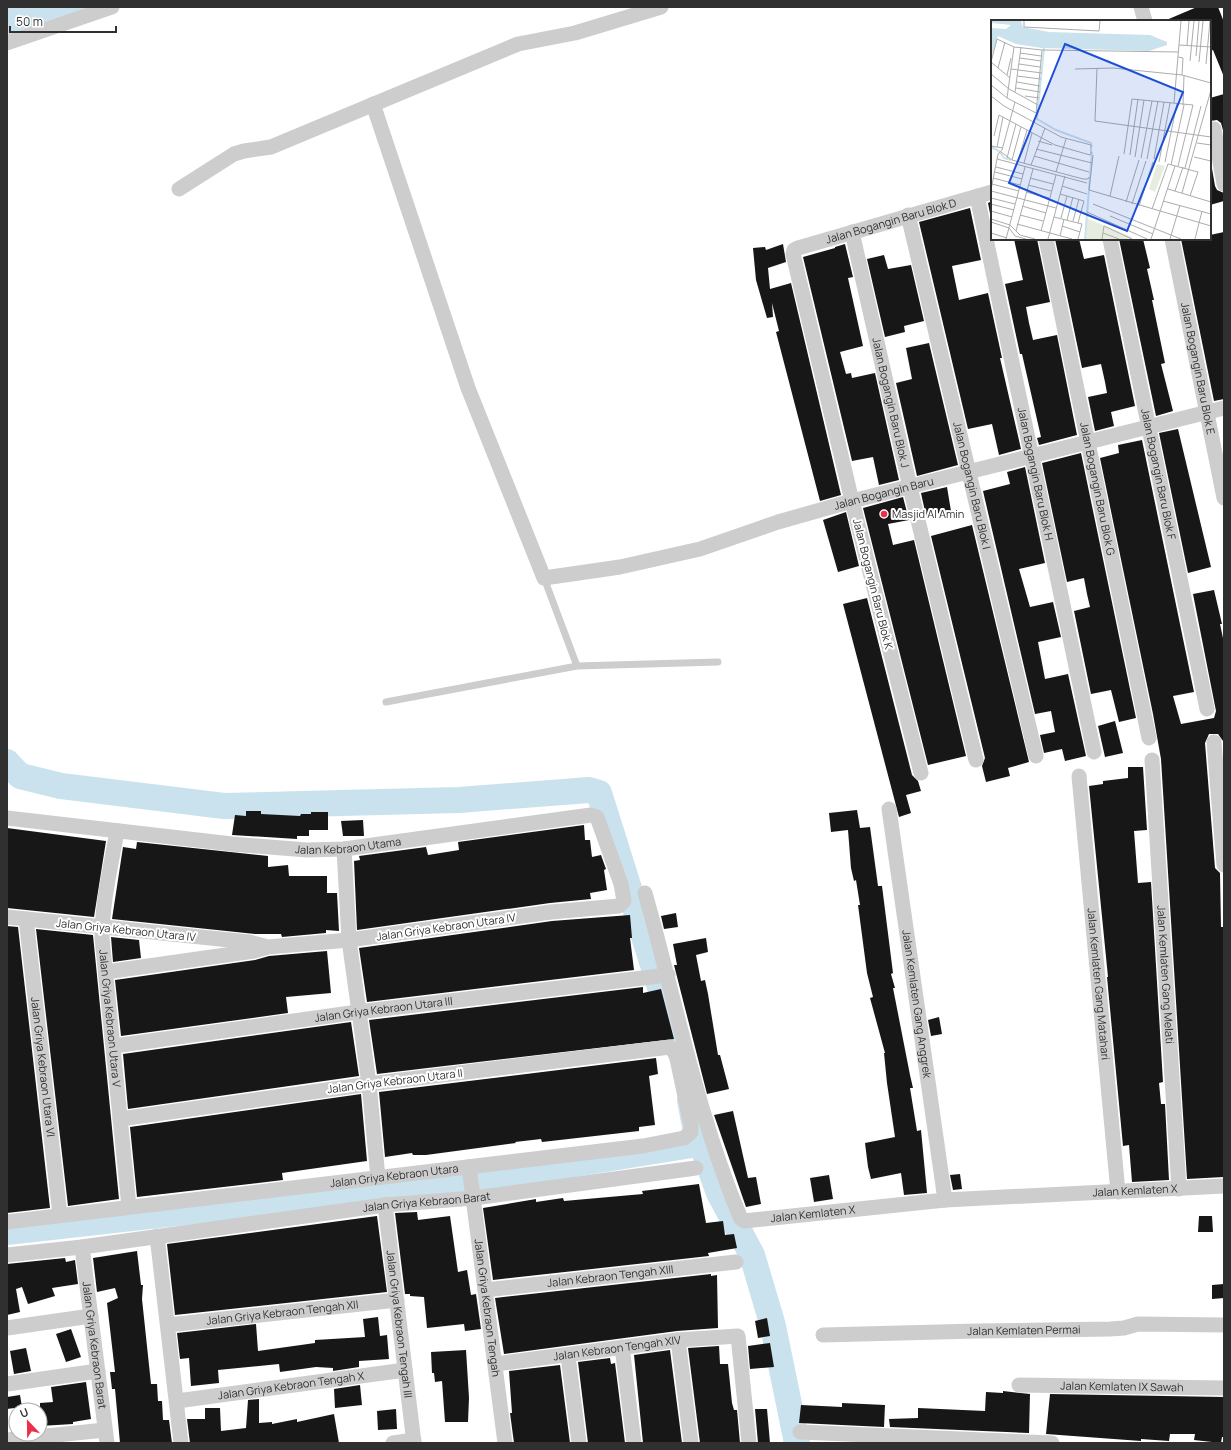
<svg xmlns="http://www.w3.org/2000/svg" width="1231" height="1450" font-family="Manrope,sans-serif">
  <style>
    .water { fill: #cae2ed }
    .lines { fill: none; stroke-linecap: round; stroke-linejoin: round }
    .river { stroke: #cae2ed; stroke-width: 26 }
    .building { fill: #171717 }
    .lane { stroke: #cdcdcd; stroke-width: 7 }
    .street { stroke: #cdcdcd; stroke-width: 15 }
    .poi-dot { fill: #ea304b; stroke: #fff; stroke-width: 1.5 }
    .labels { text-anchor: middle; stroke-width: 4; stroke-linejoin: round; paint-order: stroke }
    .street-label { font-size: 11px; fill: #303030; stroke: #fff }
    .poi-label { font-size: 11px; fill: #303030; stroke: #fff; text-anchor: start }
    .inset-river { fill: none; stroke: #cae2ed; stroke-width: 2 }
    .inset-road { fill: none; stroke: #acacac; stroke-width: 1 }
    .view { fill: #1d4ed8; fill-opacity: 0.15; stroke: #1d4ed8; stroke-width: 2 }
    .inset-edge { fill: none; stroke: #303030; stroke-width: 2 }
  </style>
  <rect width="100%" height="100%" fill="#fff"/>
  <!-- water -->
  <path class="water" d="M7,7H100L7,38Z"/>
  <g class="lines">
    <!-- river -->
    <path class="river" d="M7,762L20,776L61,786L224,806L459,800L589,790L599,793L681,1054
      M690,1100L696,1132L704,1143L706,1157L719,1193L752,1255L773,1326L797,1443
      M7,1232L482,1179L704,1143"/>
  </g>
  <!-- building -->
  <path class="building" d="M1197,7H1218L1224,22V77L1213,50L1210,51V21H1164Z
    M1224,94V134L1221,123L1217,120L1210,121V98Z
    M1210,157L1215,186L1217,190L1224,193V201L1210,205Z
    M992,201V224L988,203Z
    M970,208L981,260L952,266L959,300L988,293L1002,358H1000L1021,449L999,455L992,424L968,429L919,222Z
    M1224,232V399L1214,401L1181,239H1210V235Z
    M1014,239H1037L1050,302L1026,307L1029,323L1033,340L1057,335L1077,435L1039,445L1037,438L1041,437L1022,354H1020L1005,284L1023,280Z
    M1055,239H1079L1084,259L1104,255L1135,406L1111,412L1114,426L1095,431L1088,397L1107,393L1105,382L1101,364L1082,368Z
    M1119,239H1143L1150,268L1147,269L1154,300H1152L1165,363L1161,364L1173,411L1156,416Z
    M783,244L786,262L768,268L770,289L791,283L841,495L820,501L776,332L779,331L772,303L773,317L767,318L756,280L753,248L765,247L766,250Z
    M845,244L853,277L848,278L863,346L840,352L846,374L851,373L852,378L875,373L899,480L879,485L873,457L852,461L803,257L835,248V247Z
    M884,255L888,269L911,265L924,321L904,326L905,332L885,337L867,259Z
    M929,343L958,465L917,476L896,383L912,379L906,348Z
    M1178,429L1211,567L1188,573L1159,433Z
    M1142,440L1194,692L1173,696L1181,724L1214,718L1216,711L1193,594L1214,590L1222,624H1220L1224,643V754L1223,741L1218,734H1209L1205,743L1215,868L1220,873L1221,927H1223L1224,945V1177L1187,1179L1161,759L1153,714L1100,458L1119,453L1118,445Z
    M1081,453L1136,718L1119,722L1111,690L1091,694L1074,611L1090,607L1087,594L1084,578L1067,582L1042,463Z
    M1025,467L1045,563L1019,569L1030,607L1053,602L1061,637L1038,642L1045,679L1068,674L1086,756L1065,761L1062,749L1044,753L1040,735L1055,732L1051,711L1035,714L983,491L1010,484L1007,472Z
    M947,487L951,511L926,516L921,493Z
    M903,497L909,520L888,524L893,545L914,540L966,756L928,765L863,508Z
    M846,512L859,566L838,572L823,520Z
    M972,525L1029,762L1008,768L1010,776L986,782L982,766L985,758L931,536Z
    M867,598L912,775L918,781L921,791L906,795L911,813L899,817L843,604Z
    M1115,721L1123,753L1105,757L1098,726Z
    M1128,767H1143L1147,830L1134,831L1138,883L1151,882L1163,1082L1159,1083L1161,1104H1165L1169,1180L1132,1182L1129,1145L1123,1146L1107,977H1108L1089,786L1103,784V781L1128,778Z
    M857,810L860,828L870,827L878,886H882L893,973L891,974L895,988H893L910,1075L913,1088H910L917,1131L921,1130L927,1193L904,1195L901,1173L871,1179L868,1167L865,1143L895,1137L887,1083L884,1053H885L870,998L873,997L867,973L858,905H860L856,880L854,881L851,868L848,830L831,832L829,813Z
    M246,811H261V814L300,816L301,814H311V812H328V830H309V836H297V839L232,835L235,815L246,816Z
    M363,820L364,836H343L341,821Z
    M584,825L585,840H590L592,857L601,855L606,869L604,870L607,890L590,893L591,899L550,903L357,930L354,861L360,860L359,856L426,847L428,855L459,850L458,842Z
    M7,828L106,841L94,917L7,908Z
    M137,842L268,856V867L288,865L289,876H327V893H337L339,931L326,930V933L282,937L281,934H255L112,919L123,847L136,849Z
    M676,913L678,927L664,929L661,916Z
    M630,915L632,938H630L634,970L367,1002L359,948L552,921Z
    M7,926L18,927L50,1208L7,1213Z
    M36,929L93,935L119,1199L68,1206Z
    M111,937L139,940L141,958L113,962Z
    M706,938L708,952L696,955L701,981L705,980L708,994L718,1055H720L729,1089L707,1094L675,969L674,965H677L673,944Z
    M327,951L331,993L286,997L288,1013L121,1036L115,980L255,960L269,956Z
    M643,987V993L661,989L674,1039L377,1074L369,1020Z
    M939,1017L942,1034L931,1036L928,1020Z
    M351,1022L359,1076L128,1109L123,1054Z
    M656,1058L658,1074L649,1076L655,1125L639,1127V1131L542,1142L541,1139L515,1142L516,1143L426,1155H413L412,1153L385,1157L379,1092Z
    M361,1094L367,1161L282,1173L283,1180L137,1197L130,1127Z
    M733,1111L748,1178L756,1177L761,1204L746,1207L714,1115Z
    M960,1174L962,1189L953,1190L950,1175Z
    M829,1175L833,1199L814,1202L810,1178Z
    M699,1184L706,1223L723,1221L725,1235L734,1234L737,1248L708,1253L709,1256L493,1280L483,1208L536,1199V1202L563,1198L564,1201L643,1194L642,1191Z
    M417,1212L418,1220L450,1216L458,1272L467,1270L471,1295L476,1294L481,1329L465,1331L464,1324L427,1328L424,1297L410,1296V1294H405L395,1213Z
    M377,1216L387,1292L175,1315L167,1244Z
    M1199,1216H1212L1213,1232H1198Z
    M137,1251L141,1285H143L142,1299L151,1384H157L158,1401H162L163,1420H169L172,1443H120L115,1389H112L110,1372H115L107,1303L118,1298L115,1288L97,1292L93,1258Z
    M65,1258L66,1262L75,1260L78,1284L52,1288L55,1296L28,1304L22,1287L16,1289L20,1312L7,1315V1264Z
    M711,1274V1276L717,1275L718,1328L677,1331L504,1354L495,1298Z
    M1224,1284V1298L1212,1299V1285Z
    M378,1317L380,1336L387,1335L389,1359L359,1361V1367L333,1371V1368L316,1367L280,1372L279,1364L218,1370L219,1383L191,1386L189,1358L180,1359L177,1333L256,1324L258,1351L315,1343V1340L365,1337L363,1319Z
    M767,1318L770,1336L758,1338L755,1321Z
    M71,1329L81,1357L66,1362L56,1334Z
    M770,1343L774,1367L750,1369L748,1346Z
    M719,1346L720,1364H728L732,1403L734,1410H737L740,1443H700L688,1348Z
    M26,1348L31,1371L14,1374L10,1351Z
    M466,1350L469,1398L468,1422H445L442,1381L435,1382L434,1373H432L431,1352Z
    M670,1350L682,1443H643L634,1355Z
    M610,1358L611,1364L615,1363L625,1443H588L578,1362Z
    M560,1365L570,1443H514L510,1413H512L509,1371Z
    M86,1382L91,1419L73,1422V1424L40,1426V1403L53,1402L51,1387Z
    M360,1385L362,1405L335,1408L334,1389Z
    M1003,1391L1030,1394L1029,1433L890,1427L889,1419L918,1418V1408L985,1411L986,1392L1003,1393Z
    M1050,1394L1224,1397V1437H1222L1221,1443L1194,1440L1195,1434H1170L1169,1441L1141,1439V1441L1046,1434Z
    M20,1395L22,1407L7,1409V1397Z
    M259,1399V1423L272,1422V1424L297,1419V1422L334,1414L339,1443H190L187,1419H205V1408H220L221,1431L246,1428L248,1400Z
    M842,1403L885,1405L884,1427L799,1423L801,1405L842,1407Z
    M396,1409L397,1429L378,1430L377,1411Z
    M755,1409H767L770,1443H758Z"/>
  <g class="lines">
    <!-- lane -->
    <path class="lane" d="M544,578L577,666
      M386,702L577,666L718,662"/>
    <!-- street -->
    <g class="street">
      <path d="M1141,7L1145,21"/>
      <path d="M7,43L112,7"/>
      <path id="s1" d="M373,104L468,388L544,578L620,567L700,549L778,522L852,501L1224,408"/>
      <path d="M1214,129L1224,184"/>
      <path d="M179,189L234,154L244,151L271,147L518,44L575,33L661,7"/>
      <path id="s2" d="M977,196L1094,752"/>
      <path id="s3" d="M908,215L1036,756"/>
      <path id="s4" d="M852,232L910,487L976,760"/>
      <path id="s5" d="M1046,239L1149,738"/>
      <path id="s6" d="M1110,239L1207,709"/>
      <path id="s7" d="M1172,239L1224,498"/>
      <path d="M1214,742L1224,865"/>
      <path id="s8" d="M1152,760L1179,1189"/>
      <path id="s9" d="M921,773L852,501L793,254L794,250L798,248L992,192"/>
      <path id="s10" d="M1079,776L1118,1192"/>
      <path id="s11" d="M889,809L945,1200"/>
      <path id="s12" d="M7,818L232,844L307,850L344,849L591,815L597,817L621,884L624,901L619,906L551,912L349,940L268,947L249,942L7,917"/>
      <path id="s13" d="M117,831C111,866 102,902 102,938L129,1207"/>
      <path d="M344,849L349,940L369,1084L378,1178"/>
      <path id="s14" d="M645,893C676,1002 697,1115 741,1219L744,1221L945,1200L1224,1186"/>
      <path id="s15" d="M26,919L60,1215"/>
      <path d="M106,972L254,951L265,948"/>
      <path id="s16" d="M114,1046L358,1012L668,975"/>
      <path id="s17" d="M469,1167L505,1443"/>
      <path id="s18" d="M385,1205L414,1443"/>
      <path id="s19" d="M7,1222L643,1146L684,1138L691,1132V1125L676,1054L670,1047L369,1084L120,1119"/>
      <path d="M157,1236L181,1443"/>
      <path id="s20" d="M82,1247L107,1443"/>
      <path id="s21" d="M7,1255L82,1247L385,1205L474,1198L696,1168"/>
      <path id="s22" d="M485,1290L736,1262"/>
      <path id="s23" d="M168,1325L397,1300"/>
      <path d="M7,1328L91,1316"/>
      <path id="s24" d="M823,1335L977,1331L1110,1329L1124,1328L1138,1324L1224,1325"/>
      <path d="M678,1340L691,1443"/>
      <path d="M622,1347L634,1443"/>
      <path d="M568,1356L579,1443"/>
      <path id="s25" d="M496,1364L678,1340L738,1336L749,1443"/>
      <path d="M7,1384L98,1371"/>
      <path id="s26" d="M1019,1385L1224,1388"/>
      <path id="s27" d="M177,1401L405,1370"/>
      <path d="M800,1432L1052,1443"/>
      <path d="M7,1440L105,1430"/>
      <path d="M393,1443L414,1440"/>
    </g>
  </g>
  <!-- markers -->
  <circle class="poi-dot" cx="884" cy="514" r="4"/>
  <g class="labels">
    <!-- street labels -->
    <g class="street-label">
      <text dy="4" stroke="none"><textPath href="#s9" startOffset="640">Jalan Bogangin Baru Blok D</textPath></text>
      <text dy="4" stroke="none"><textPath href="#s7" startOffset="132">Jalan Bogangin Baru Blok E</textPath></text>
      <text dy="4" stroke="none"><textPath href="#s4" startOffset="175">Jalan Bogangin Baru Blok J</textPath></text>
      <text dy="4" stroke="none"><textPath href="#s2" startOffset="284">Jalan Bogangin Baru Blok H</textPath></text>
      <text dy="4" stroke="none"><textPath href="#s6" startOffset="240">Jalan Bogangin Baru Blok F</textPath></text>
      <text dy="4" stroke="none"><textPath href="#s3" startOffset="278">Jalan Bogangin Baru Blok I</textPath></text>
      <text dy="4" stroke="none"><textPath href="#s5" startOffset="255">Jalan Bogangin Baru Blok G</textPath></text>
      <text dy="4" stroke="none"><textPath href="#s1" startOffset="855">Jalan Bogangin Baru</textPath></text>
      <text transform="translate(873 584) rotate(76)" y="4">Jalan Bogangin Baru Blok K</text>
      <text dy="4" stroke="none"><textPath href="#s12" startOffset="343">Jalan Kebraon Utama</textPath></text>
      <text transform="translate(446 927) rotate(-8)" y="4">Jalan Griya Kebraon Utara IV</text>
      <text transform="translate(126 930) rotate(6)" y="4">Jalan Griya Kebraon Utara IV</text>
      <text dy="4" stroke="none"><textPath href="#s8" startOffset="215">Jalan Kemlaten Gang Melati</textPath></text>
      <text dy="4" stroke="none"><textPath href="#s10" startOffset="209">Jalan Kemlaten Gang Matahari</textPath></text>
      <text dy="4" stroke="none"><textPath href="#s11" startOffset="197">Jalan Kemlaten Gang Anggrek</textPath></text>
      <text dy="4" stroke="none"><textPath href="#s16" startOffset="272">Jalan Griya Kebraon Utara III</textPath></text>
      <text dy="4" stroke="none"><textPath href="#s13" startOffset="189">Jalan Griya Kebraon Utara V</textPath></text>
      <text dy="4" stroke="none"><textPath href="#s15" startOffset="149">Jalan Griya Kebraon Utara VI</textPath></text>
      <text transform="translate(395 1081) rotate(-7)" y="4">Jalan Griya Kebraon Utara II</text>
      <text dy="4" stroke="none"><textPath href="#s19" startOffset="390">Jalan Griya Kebraon Utara</textPath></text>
      <text dy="4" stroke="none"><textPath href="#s14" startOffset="736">Jalan Kemlaten X</textPath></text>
      <text dy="4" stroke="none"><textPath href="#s21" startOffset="423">Jalan Griya Kebraon Barat</textPath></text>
      <text dy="4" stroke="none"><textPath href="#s14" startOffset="413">Jalan Kemlaten X</textPath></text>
      <text dy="4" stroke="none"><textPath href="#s22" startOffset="126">Jalan Kebraon Tengah XIII</textPath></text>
      <text dy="4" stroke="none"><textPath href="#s17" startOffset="142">Jalan Griya Kebraon Tengah</textPath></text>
      <text dy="4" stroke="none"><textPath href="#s23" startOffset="115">Jalan Griya Kebraon Tengah XII</textPath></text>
      <text dy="4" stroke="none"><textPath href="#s18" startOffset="120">Jalan Griya Kebraon Tengah III</textPath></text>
      <text dy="4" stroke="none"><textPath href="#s24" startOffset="201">Jalan Kemlaten Permai</textPath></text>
      <text dy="4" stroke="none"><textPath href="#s20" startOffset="99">Jalan Griya Kebraon Barat</textPath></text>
      <text dy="4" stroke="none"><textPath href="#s25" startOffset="122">Jalan Kebraon Tengah XIV</textPath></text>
      <text dy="4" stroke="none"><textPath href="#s27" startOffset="115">Jalan Griya Kebraon Tengah X</textPath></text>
      <text dy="4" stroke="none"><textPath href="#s26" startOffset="103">Jalan Kemlaten IX Sawah</textPath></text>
    </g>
    <!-- poi labels -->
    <g class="poi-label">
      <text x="892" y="518">Masjid Al Amin</text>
    </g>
  </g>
  <!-- overview -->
  <g transform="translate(991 20)">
    <rect width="220" height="220" fill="#fff"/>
    <path d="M166,144L174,146L164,172L158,169ZM95,198L141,217V219H94Z" fill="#e7edde"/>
    <path d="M0,1H30L32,7L58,12L159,15L176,22V25L158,31L51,28L25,24L7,16L0,38V8L15,9L20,5L0,3Z" fill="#cae2ed"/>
    <path class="inset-river" d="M53,28L46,99L65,110L100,123L101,127M0,127L8,131L13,138L20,140M94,219L101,132"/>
    <path class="inset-road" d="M33,1V7L108,11L109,1M188,25L220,27M196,25L198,1M29,33L50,36M205,36L208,1M187,37L192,38L191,55M29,38L50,41M199,41L203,1M0,42L6,19L23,27L51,30L187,32M0,42L19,58M208,42L212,1M28,44L49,47M215,44L219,1M7,48L14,22M106,48L104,101L220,117M20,49L51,53M84,49L122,48L191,55L220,63M0,54L18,69L47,85M16,55L20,38M26,56L50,59M26,62L49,66M0,65L16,78L45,93L51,30M25,68L49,72M24,72L30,27M0,76L13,86L70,117L100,125V133L99,135L64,125L8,95L3,116M34,76L48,78M16,78L23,27M183,83L190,1M192,85L193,55M47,121L61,125M206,123L220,125M0,126L12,128M6,127L12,97M45,129L101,143M10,132L21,140L92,159H97L98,157M7,134L11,130L24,82M133,134L141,79L202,85L187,146M102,135L98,170L220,206M139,135L147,79M43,136L98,152M144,137L153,80M203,137L220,141M16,138L25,104M150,138L161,81M6,139L96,163M156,139L167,81M163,139L173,82M21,140L30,107M27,141L36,110M168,142L179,83M174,142L186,83M33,143L41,113M40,145L54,108M180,145L193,85M5,147L32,154M194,148L210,86M4,152L31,159M65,152L75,119M2,158L29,165M39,158L62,164M1,164L28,171M37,165L60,171M71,166L96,174M177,169L220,182M0,170L7,134M0,171L65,188M184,171L192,147M35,172L58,178M191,173L220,70M69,174L93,181L87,203M119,176L128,136M0,178L24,184M172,181L220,194M135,182L148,140M0,184L23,190M102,184L190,219M141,184L155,141M31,186L55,193M148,186L162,142M161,189L177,144L207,152L199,176M0,191L21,197M96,192L156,219M29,195L52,201M119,196L162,214M63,197L91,204L87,219M70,198L76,176M0,199L19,205L29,215L44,219M76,200L82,177M82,201L88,179M0,202L18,208L24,216L35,219M26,204L81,219M71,206L89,212M25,211L42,149M50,211L65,155M0,213L16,218M112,213L128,219M69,216L73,199M15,219L34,147M57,219L74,156M111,219L113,206L141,219M160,219L184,146M179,219L189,185M204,219L211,191"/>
    <path class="view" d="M74,24L192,72L136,211L18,163Z"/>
    <rect width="220" height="220" class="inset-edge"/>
  </g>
  <!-- border -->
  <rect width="1231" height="1450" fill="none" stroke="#303030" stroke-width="16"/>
  <!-- north arrow -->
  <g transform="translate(28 1422) rotate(338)"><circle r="19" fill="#ffffff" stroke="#acacac"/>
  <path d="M0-3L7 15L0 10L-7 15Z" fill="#ea304b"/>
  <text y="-6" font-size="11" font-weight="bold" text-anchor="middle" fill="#303030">U</text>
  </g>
  <!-- scale -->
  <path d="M10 26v6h106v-6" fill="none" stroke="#303030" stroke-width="2"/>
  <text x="16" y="26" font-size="12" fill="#303030" stroke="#ffffff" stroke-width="3" paint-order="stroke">50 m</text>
</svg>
